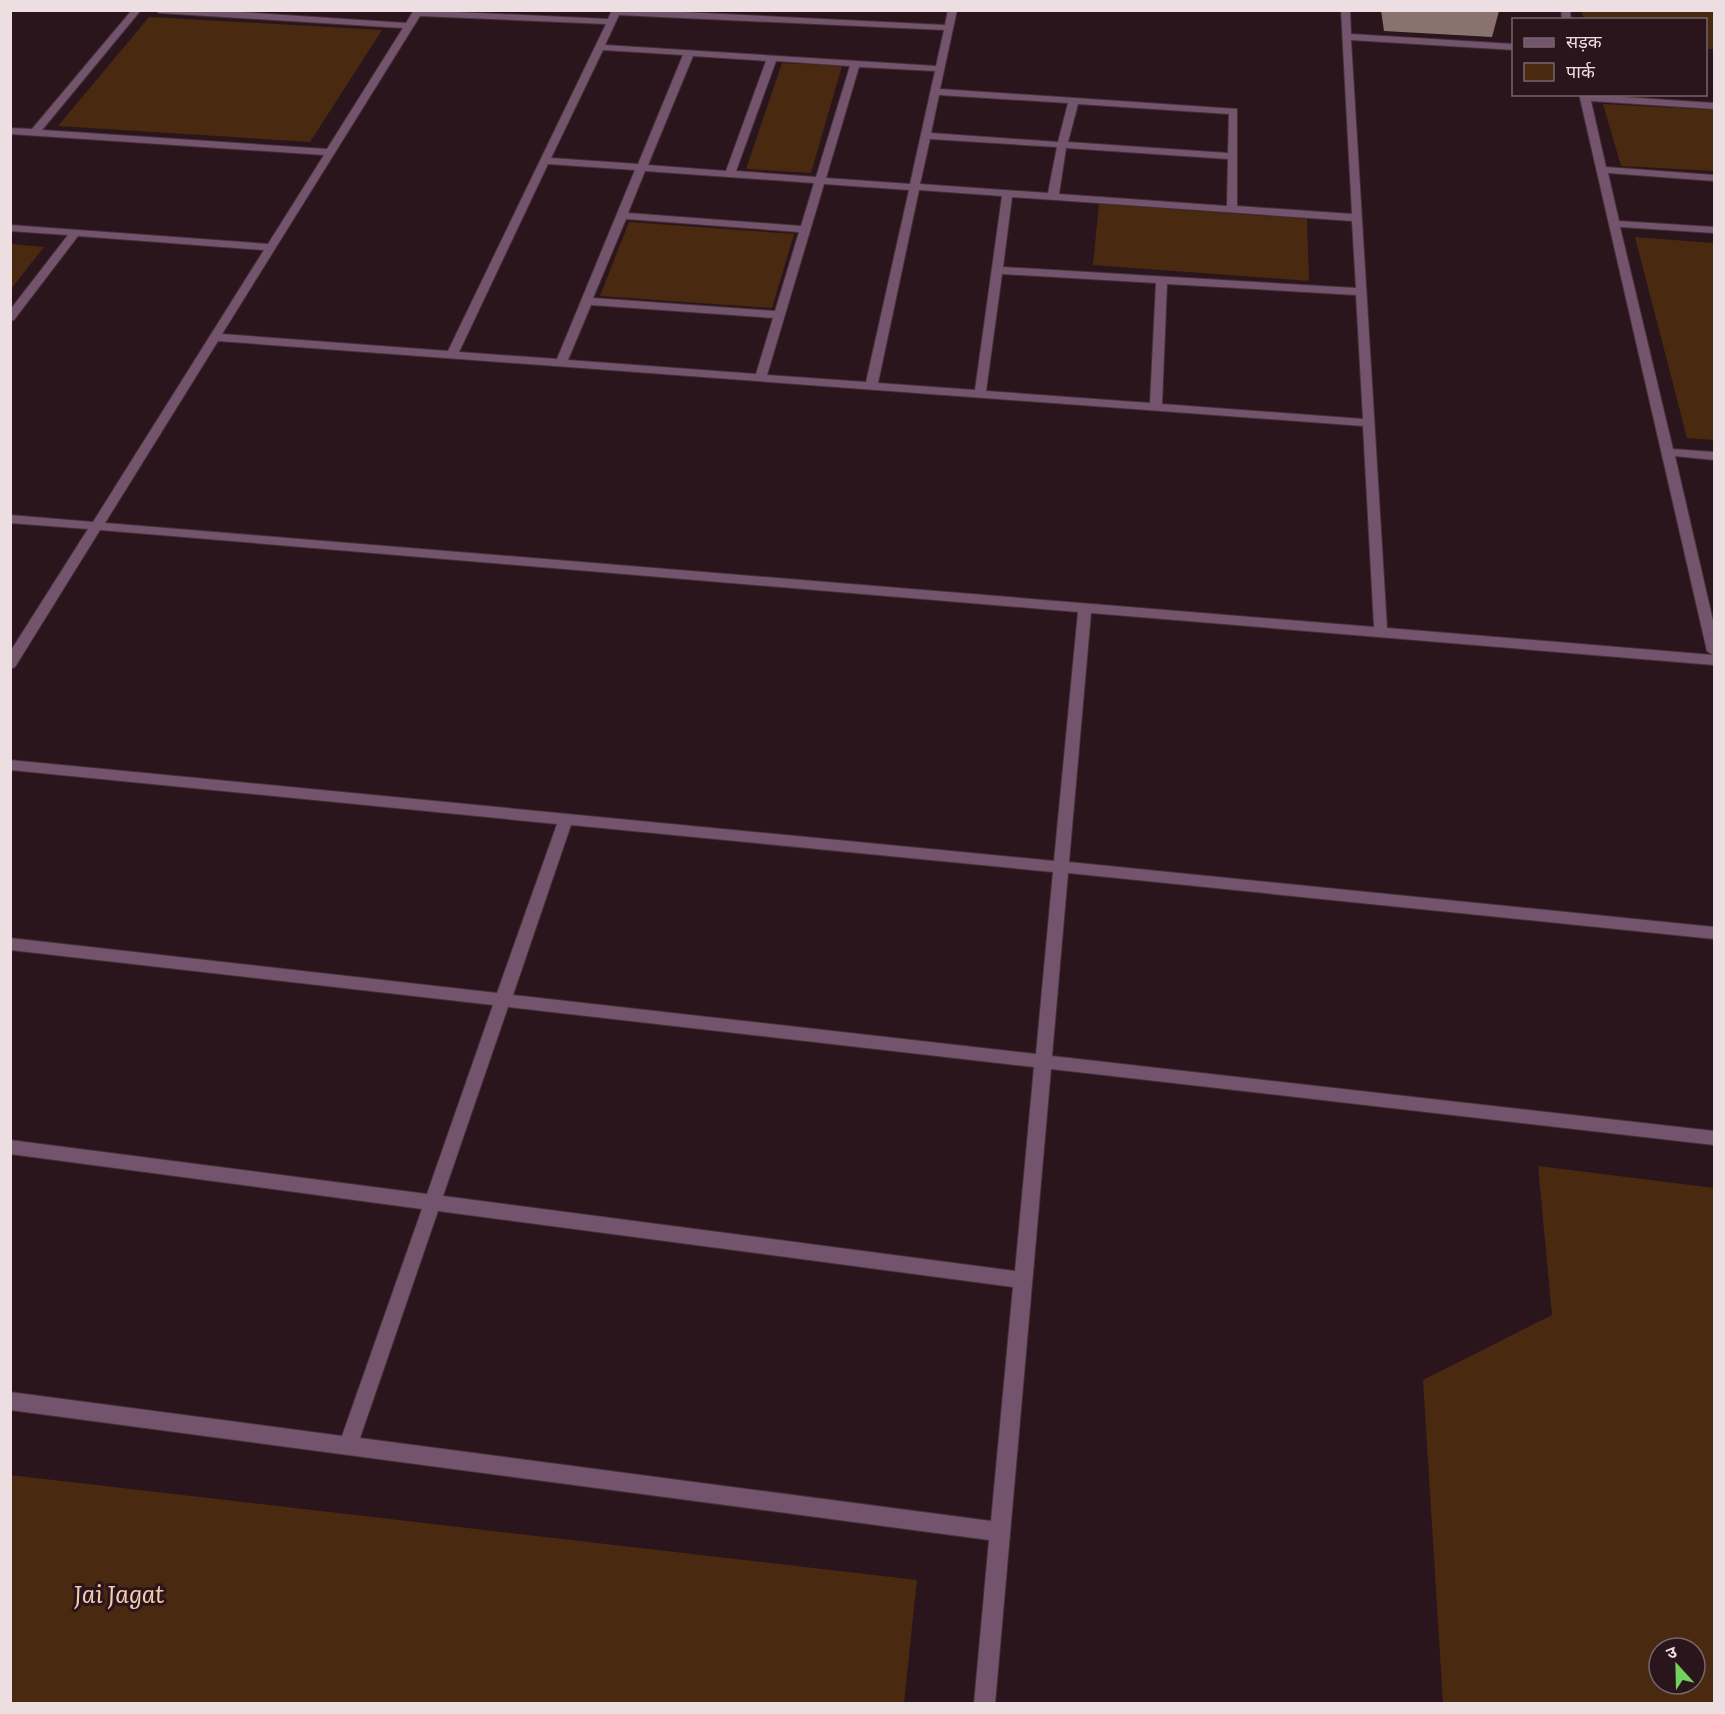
<svg xmlns="http://www.w3.org/2000/svg" width="1725" height="1714" font-family="Literata,'Noto Sans Devanagari',serif">
  <style>
    .green { fill: #492910; fill-rule: evenodd }
    .lines { fill: none; stroke-linecap: round; stroke-linejoin: round }
    .minor-casing { stroke: #443137; stroke-width: 2 }
    .minor { fill: #74536d; fill-rule: evenodd }
    .wall { fill: #8a736f }
    .labels { text-anchor: middle; stroke-width: 6; stroke-linejoin: round; paint-order: stroke }
    .near-park-label { font-size: 24px; font-style: italic; fill: #f6cdb0; stroke: #29151b }
  </style>
  <rect width="100%" height="100%" fill="#29151b"/>
  <!-- green -->
  <path class="green" d="M1581,11H1714V49H1706V20L1584,19Z
    M149,17L382,30L310,142L58,126Z
    M782,63L842,66L811,173L746,169Z
    M1603,104L1714,110V171L1621,166Z
    M1099,204L1307,219L1309,281L1093,265Z
    M629,222L794,234L772,308L600,296Z
    M1635,237L1714,243V440L1687,438Z
    M11,244L44,247L11,289L10,244Z
    M1538,1166L1714,1188V1703H1443L1423,1380L1552,1315ZM1659,1648H1695V1684H1659Z
    M10,1475L917,1580L904,1703H11Z"/>
  <g class="lines">
    <!-- minor casing -->
    <g class="minor-casing">
      <path id="minor" d="M132,10H141L42,130L327,149L403,28L159,13L155,10H209L406,23L414,10L608,19L612,10H642L945,25L948,10H957L940,89L1237,109V206L1352,214L1341,10H1350L1351,34L1514,44V50L1351,40L1387,628L1713,655L1707,651L1579,94L1714,103V109L1591,101L1606,167L1714,175V181L1608,173L1619,221L1714,227V233L1620,227L1673,449L1714,452V460L1675,456L1714,625V665L1091,613L1069,862L1714,927V939L1068,873L1052,1056L1714,1131V1145L1051,1069L995,1704H974L989,1540L10,1410V1392L342,1436L422,1209L10,1154V1140L427,1194L493,1005L10,950V938L497,993L557,824L10,770V760L1054,861L1078,612L100,530L15,667L10,669V652L88,529L10,523V515L93,522L264,250L78,236L14,320L10,321V310L68,235L10,231V225L268,244L324,155L10,134V128L32,129ZM619,15L944,30L936,66L605,45ZM420,16L606,24L448,351L222,334ZM603,50L683,55L638,164L551,158ZM693,56L766,61L726,171L648,165ZM776,61L850,66L816,177L736,171ZM859,67L935,71L910,184L826,178ZM939,95L1068,103L1058,142L931,133ZM1078,104L1229,114L1228,153L1068,142ZM930,139L1057,147L1048,193L920,184ZM1066,148L1228,159L1227,206L1059,194ZM548,164L635,170L557,359L459,352ZM645,171L814,183L801,226L628,213ZM824,184L909,190L866,382L767,375ZM919,190L1002,196L975,390L878,383ZM1012,197L1352,221L1356,288L1003,267ZM626,219L799,232L775,311L593,298ZM1002,274L1156,283L1150,403L986,391ZM1167,284L1356,295L1363,419L1162,404ZM591,305L773,318L756,374L568,360ZM218,341L1363,426L1374,627L105,523ZM571,825L1053,872L1036,1054L513,995ZM508,1007L1034,1067L1015,1271L443,1196ZM438,1211L1013,1287L991,1521L360,1438Z
        M1561,10H1570L1571,20H1562Z"/>
    </g>
    <!-- minor -->
    <use href="#minor" class="minor"/>
  </g>
  <!-- wall -->
  <path class="wall" d="M1381,10H1498L1499,11L1492,37L1384,31Z"/>
  <g class="labels">
    <!-- near-park labels -->
    <g class="near-park-label">
      <text x="119" y="1603">Jai Jagat</text>
    </g>
  </g>
  <!-- border -->
  <rect width="1725" height="1714" fill="none" stroke="#eddee1" stroke-width="24"/>
  <!-- legend -->
  <rect x="1512" y="18" width="195" height="78" fill="#29151b" stroke="#77656a" stroke-width="1.5"/>
  <rect x="1524" y="38" width="30" height="9" fill="#74536d" stroke="#77656a" stroke-width="1.5"/>
  <text x="1566" y="48" font-size="18" fill="#eddee1">सड़क</text>
  <rect x="1524" y="63" width="30" height="18" fill="#492910" stroke="#77656a" stroke-width="1.5"/>
  <text x="1566" y="78" font-size="18" fill="#eddee1">पार्क</text>
  <!-- north arrow -->
  <g transform="translate(1677 1666) rotate(338)"><circle r="28" fill="#29151b" stroke="#77656a" stroke-width="1.5"/>
  <path d="M0-4.5L10 22L0 15L-10 22Z" fill="#71d25e"/>
  <text y="-9" font-size="16" font-weight="bold" text-anchor="middle" fill="#eddee1">उ</text>
  </g>
</svg>
